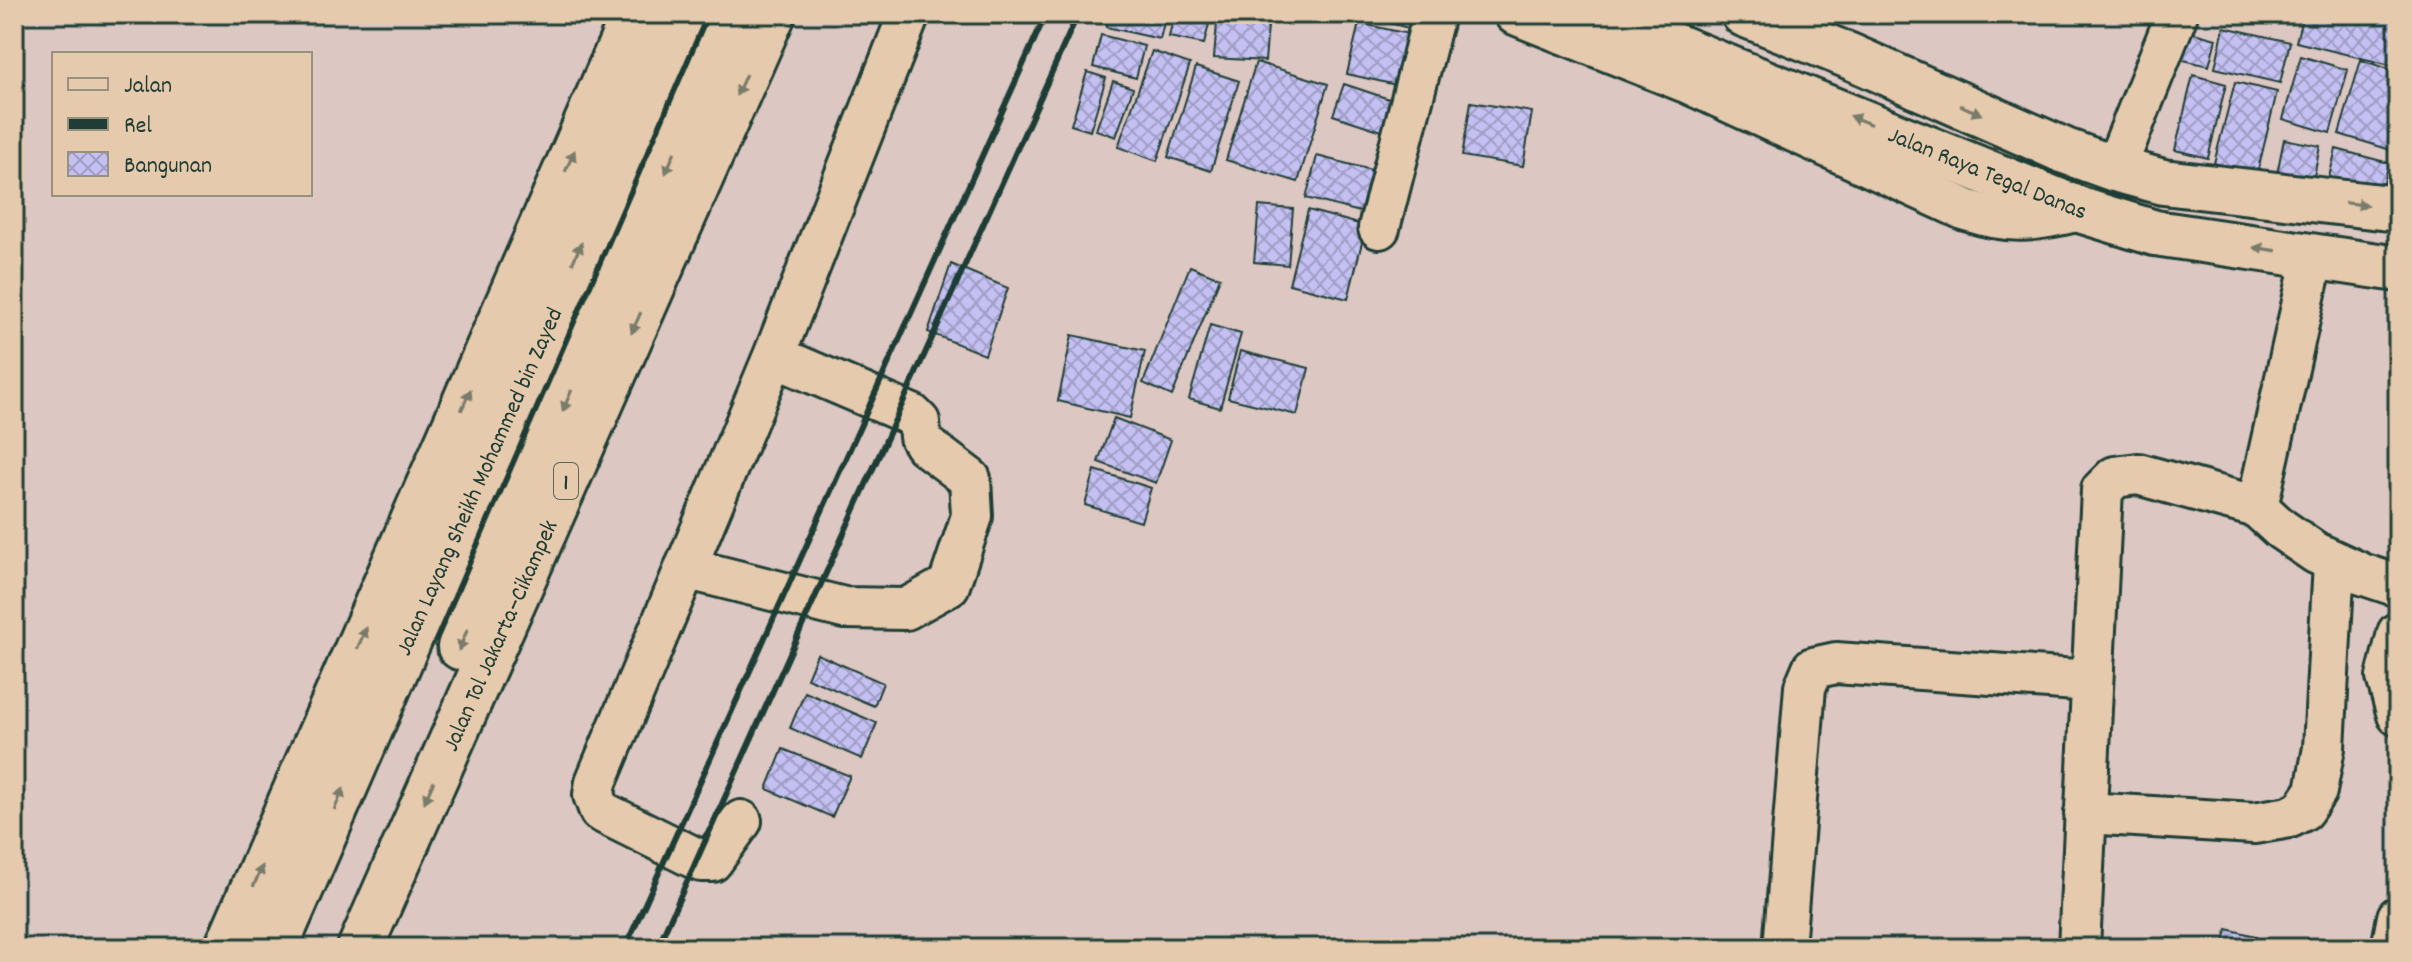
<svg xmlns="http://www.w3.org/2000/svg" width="2412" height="962" font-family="Dekko,sans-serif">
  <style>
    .building { fill: url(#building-cross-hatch); stroke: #1f3d34; stroke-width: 2 }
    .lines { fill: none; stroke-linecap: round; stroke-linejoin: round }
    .street-casing { stroke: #1f3d34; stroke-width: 46 }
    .secondary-casing { stroke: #1f3d34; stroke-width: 50 }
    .highway-casing { stroke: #1f3d34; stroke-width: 50 }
    .street { stroke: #e6caad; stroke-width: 40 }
    .secondary { stroke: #e6caad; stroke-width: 44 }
    .highway { stroke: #e6caad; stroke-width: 44 }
    .rail { stroke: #1f3d34; stroke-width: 6 }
    .oneway { fill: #797c6a }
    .labels { text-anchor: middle; stroke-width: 8; stroke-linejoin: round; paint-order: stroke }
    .shield { fill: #e6caad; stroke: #5b6758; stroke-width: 2 }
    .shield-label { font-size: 22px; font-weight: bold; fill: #1f3d34 }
    .street-label { font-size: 24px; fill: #1f3d34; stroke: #e6caad }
  </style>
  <defs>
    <pattern id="building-cross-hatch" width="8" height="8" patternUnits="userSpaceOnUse" patternTransform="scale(2)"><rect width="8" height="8" fill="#c4c0f2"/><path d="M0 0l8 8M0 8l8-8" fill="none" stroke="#9f9dc5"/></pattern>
  </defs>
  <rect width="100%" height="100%" fill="#dcc7c2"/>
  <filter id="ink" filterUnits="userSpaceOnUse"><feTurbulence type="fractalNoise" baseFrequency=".0125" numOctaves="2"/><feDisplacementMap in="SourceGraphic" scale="16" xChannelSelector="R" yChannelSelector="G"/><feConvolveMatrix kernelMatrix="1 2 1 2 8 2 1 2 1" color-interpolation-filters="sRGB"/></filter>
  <g filter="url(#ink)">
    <!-- building -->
    <path class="building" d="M1109,14H1166L1160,39L1106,27Z
      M1174,14L1211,16L1204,44L1169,37Z
      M1366,14H1423L1419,31L1365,16Z
      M2303,14H2398V67L2296,42Z
      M1217,23L1268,26L1265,61L1214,58Z
      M1359,23L1413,35L1401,86L1347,74Z
      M2224,27L2290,42L2280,83L2215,68Z
      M2183,30L2216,39L2209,66L2175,58Z
      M1101,35L1144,46L1136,78L1093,67Z
      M1152,51L1190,64L1157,161L1118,147Z
      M2301,56L2348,70L2330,133L2283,119Z
      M2361,60L2398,72V137L2394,151L2339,134Z
      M1256,62L1328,84L1298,182L1226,160Z
      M1196,67L1239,81L1211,171L1168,157Z
      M1087,72L1106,78L1090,131L1071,125Z
      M2193,75L2226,84L2208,158L2175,150Z
      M1113,81L1133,88L1116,137L1096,130Z
      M2235,82L2277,92L2257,174L2214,163Z
      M1344,84L1404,104L1394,135L1333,115Z
      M1471,102L1532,112L1523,166L1462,156Z
      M2284,139L2320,146L2313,182L2277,174Z
      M2336,149L2389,163L2379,202L2326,189Z
      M1317,156L1375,171L1364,213L1306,198Z
      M1259,206L1293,209L1288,265L1254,262Z
      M1308,210L1366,226L1348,299L1289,284Z
      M951,264L1008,288L985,355L928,332Z
      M1190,266L1220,278L1172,396L1143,383Z
      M1210,325L1241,334L1220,408L1189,399Z
      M1072,335L1145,351L1130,418L1058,401Z
      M1240,351L1309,368L1297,415L1228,398Z
      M1114,418L1171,440L1156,483L1098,462Z
      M1095,470L1151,488L1141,522L1085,505Z
      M817,654L883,683L874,706L807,678Z
      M805,692L877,723L862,759L790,728Z
      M783,749L850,776L832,817L767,789Z
      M2227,929L2256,936L2254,948H2223Z"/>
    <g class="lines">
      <!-- street casing -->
      <g class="street-casing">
        <path id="street" d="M1515,14L1691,84L1966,210C2013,225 2033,221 2080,210
          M2115,169L2177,14
          M1379,228L1434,14
          M2257,507L2313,257
          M685,568L844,608L906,609L949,585L972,516L970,479L925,445L920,437L919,422L912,415L774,356
          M2398,633L2387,677L2398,715
          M2085,813L2254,823L2290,817L2303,810L2316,791L2324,748L2334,562
          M741,821L712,861H701L600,811L594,795L596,782L774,356L909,14
          M1784,948L1805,687L1813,668L1836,663L2091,681
          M2079,948L2102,490L2115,477L2138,474L2257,507L2281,529L2316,553L2362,574L2398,586
          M2392,948L2398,917"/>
      </g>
      <!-- secondary casing -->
      <g class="secondary-casing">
        <path id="secondary" d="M1595,14L2080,210L2155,233L2398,269
          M1744,14L1847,55L2065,151L2115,169L2163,182L2398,209"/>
      </g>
      <!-- highway casing -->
      <g class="highway-casing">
        <path id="highway" d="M460,647L735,14
          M227,948L634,14
          M275,948L681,14
          M360,948L773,14"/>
      </g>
      <!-- street -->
      <use href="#street" class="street"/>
      <!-- secondary -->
      <use href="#secondary" class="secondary"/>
      <!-- highway -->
      <use href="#highway" class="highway"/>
      <!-- rail -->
      <path class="rail" d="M625,948L1046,14
        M657,948L1078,14"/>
    </g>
    <!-- one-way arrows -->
    <defs><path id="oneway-solid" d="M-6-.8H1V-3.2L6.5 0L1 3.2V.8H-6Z" transform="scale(2)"/></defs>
    <g class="oneway">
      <use href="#oneway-solid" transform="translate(741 85) rotate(114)"/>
      <use href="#oneway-solid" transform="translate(1971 110) rotate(24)"/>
      <use href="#oneway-solid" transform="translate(1860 120) rotate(-158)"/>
      <use href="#oneway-solid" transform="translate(570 161) rotate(-66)"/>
      <use href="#oneway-solid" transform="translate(670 163) rotate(113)"/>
      <use href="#oneway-solid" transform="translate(2356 204) rotate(6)"/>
      <use href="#oneway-solid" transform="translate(2265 249) rotate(-171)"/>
      <use href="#oneway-solid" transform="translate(577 253) rotate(-66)"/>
      <use href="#oneway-solid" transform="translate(636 323) rotate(114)"/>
      <use href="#oneway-solid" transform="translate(466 400) rotate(-66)"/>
      <use href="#oneway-solid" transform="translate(567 401) rotate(113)"/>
      <use href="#oneway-solid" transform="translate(362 638) rotate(-66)"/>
      <use href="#oneway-solid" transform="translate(463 640) rotate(113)"/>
      <use href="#oneway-solid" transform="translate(429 792) rotate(114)"/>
      <use href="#oneway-solid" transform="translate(339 799) rotate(-66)"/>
      <use href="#oneway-solid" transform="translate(258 876) rotate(-66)"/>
    </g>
  </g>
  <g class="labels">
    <!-- shield labels -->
    <rect class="shield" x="554" y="463" width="24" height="36" rx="6"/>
    <g class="shield-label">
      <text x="566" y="489">1</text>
    </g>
    <!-- street labels -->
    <g class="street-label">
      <text transform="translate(1988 172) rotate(22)" y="8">Jalan Raya Tegal Danas</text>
      <text transform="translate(478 481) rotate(-66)" y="8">Jalan Layang Sheikh Mohammed bin Zayed</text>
      <text transform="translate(499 635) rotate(-66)" y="8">Jalan Tol Jakarta–Cikampek</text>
    </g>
  </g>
  <!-- margin -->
  <rect width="2412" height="962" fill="none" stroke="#e6caad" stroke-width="48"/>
  <rect x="24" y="24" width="2364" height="914" fill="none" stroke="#1f3d34" stroke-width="3" filter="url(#ink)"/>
  <!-- legend -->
  <rect x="52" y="52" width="260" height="144" fill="#e6caad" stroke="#96927d" stroke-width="2"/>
  <rect x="68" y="78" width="40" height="12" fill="#e6caad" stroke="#96927d" stroke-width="2"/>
  <text x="124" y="92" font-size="24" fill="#1f3d34">Jalan</text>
  <rect x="68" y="118" width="40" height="12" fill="#1f3d34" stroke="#96927d" stroke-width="2"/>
  <text x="124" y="132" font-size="24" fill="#1f3d34">Rel</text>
  <rect x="68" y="152" width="40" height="24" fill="url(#building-cross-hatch)" stroke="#96927d" stroke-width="2"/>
  <text x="124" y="172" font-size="24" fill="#1f3d34">Bangunan</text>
</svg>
